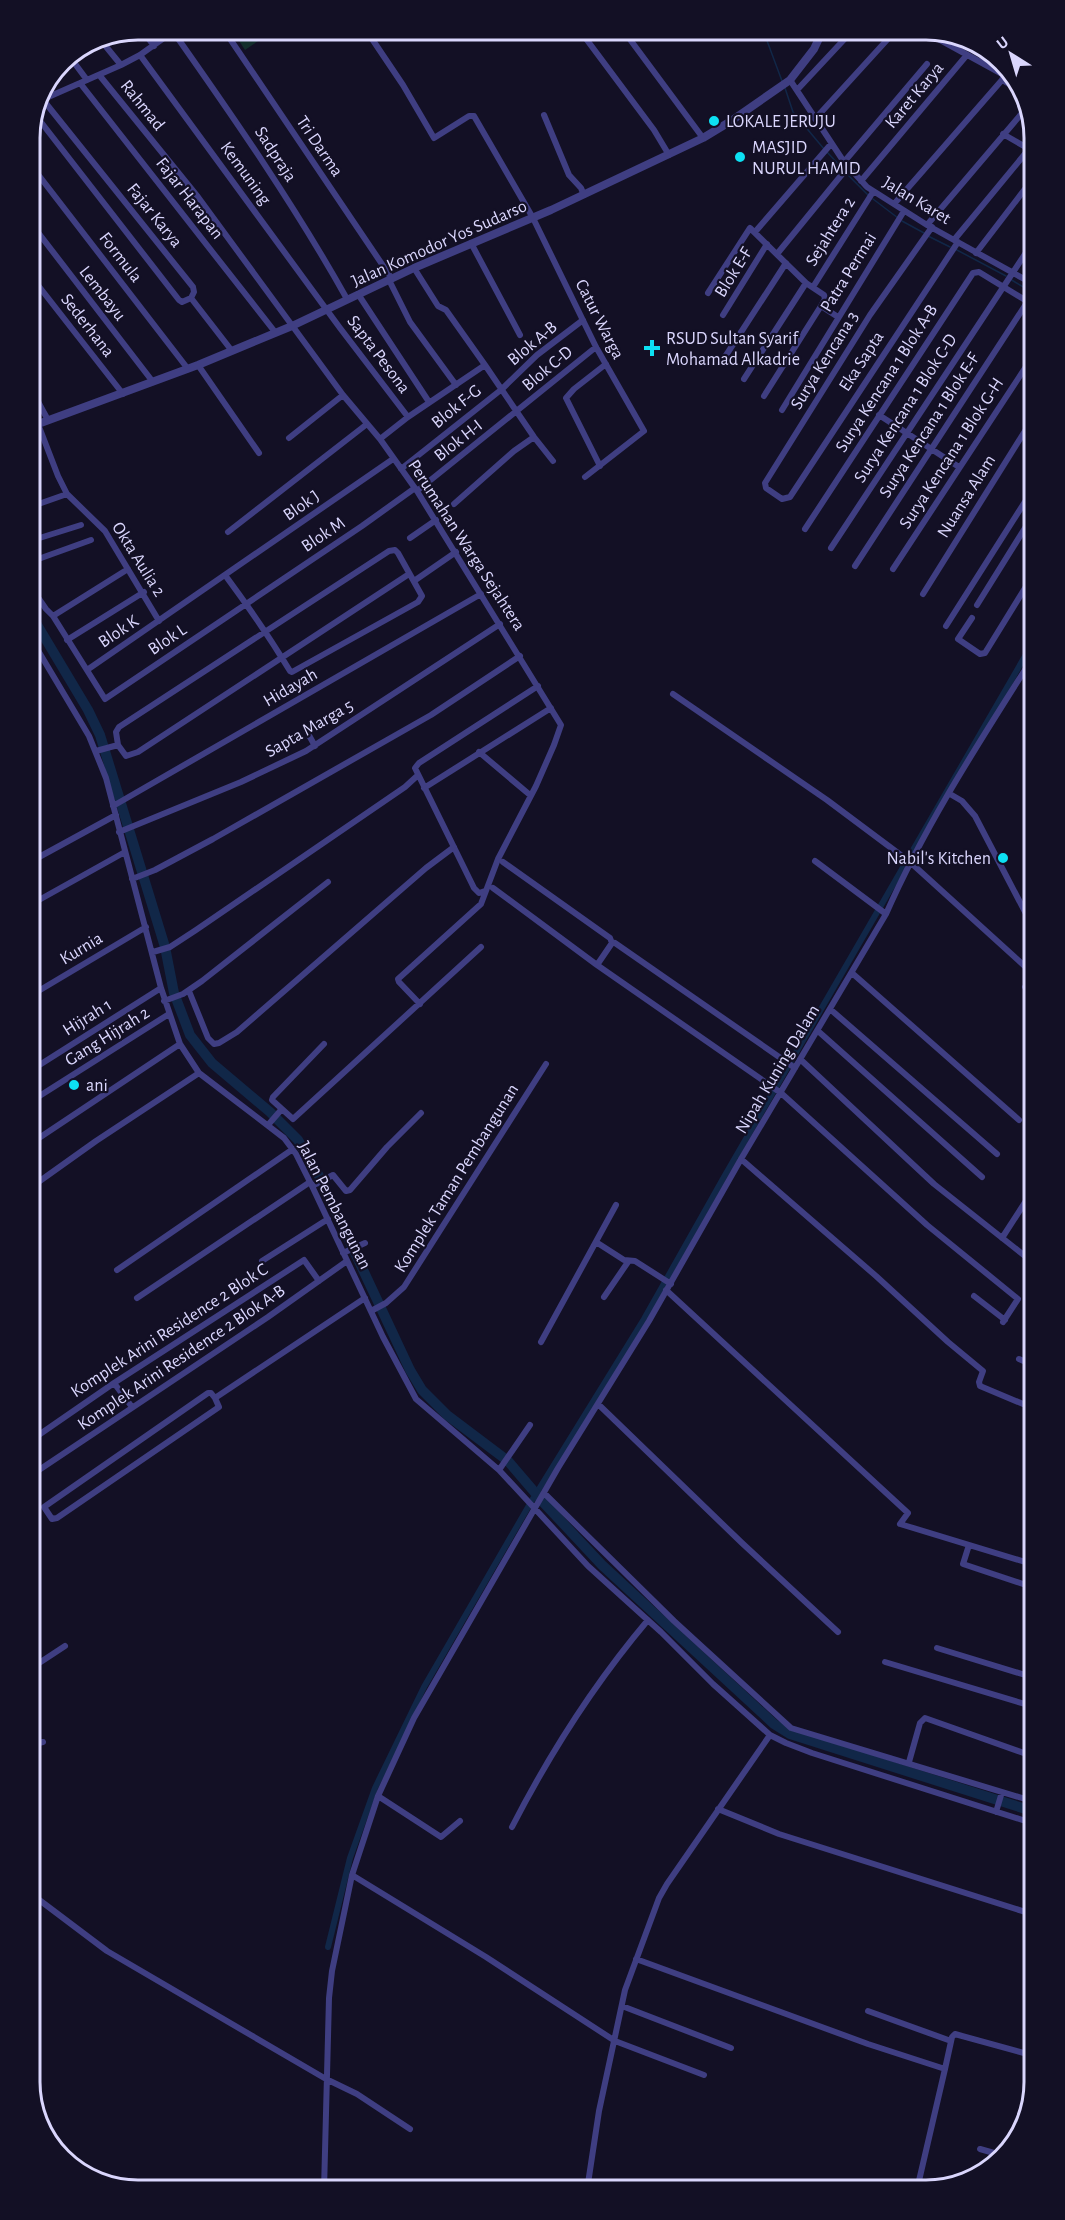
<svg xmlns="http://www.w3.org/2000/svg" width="1065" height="2220" font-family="'Alegreya Sans',sans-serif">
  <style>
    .green { fill: #142f2d }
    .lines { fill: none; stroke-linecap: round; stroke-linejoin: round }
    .stream { stroke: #112748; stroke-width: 1.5 }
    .canal { stroke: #112748; stroke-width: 6 }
    .river { stroke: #112748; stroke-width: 10 }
    .minor { stroke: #3f3e82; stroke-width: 6 }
    .tertiary { stroke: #3f3e82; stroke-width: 8 }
    .poi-dot { fill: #0de1f3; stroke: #131025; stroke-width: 2 }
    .labels { text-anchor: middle; stroke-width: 4.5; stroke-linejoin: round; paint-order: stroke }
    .street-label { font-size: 18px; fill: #dad6fd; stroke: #131025 }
    .poi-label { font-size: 18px; fill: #dad6fd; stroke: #131025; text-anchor: start }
    .rim { fill: none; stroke: #dad6fd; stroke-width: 3 }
  </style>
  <rect width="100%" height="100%" fill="#131025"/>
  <!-- green -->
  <path class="green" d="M232,30H274L245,50Z"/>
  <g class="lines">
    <!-- stream -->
    <path class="stream" d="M763,30L782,81
      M785,88L793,112L824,149
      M827,152L842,168
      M845,172L869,196
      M873,199L898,218
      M902,221L924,233
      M928,236L950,247
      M955,249L1006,276
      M1010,279L1035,294"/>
    <!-- canal -->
    <path class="canal" d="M328,1947L350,1858L375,1788L424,1687L531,1502L644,1319L724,1177L1035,639"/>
    <!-- river -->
    <path class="river" d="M30,613L88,710L100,735L165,947L174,993L190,1035L212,1063L270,1112L298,1140L319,1176L410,1370L422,1390L447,1415L508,1461L543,1502L602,1565L774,1724L790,1734L1035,1812"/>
    <!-- minor -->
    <path class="minor" d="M142,30L154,46
      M172,30C234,118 295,206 347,299
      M224,30L392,279
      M366,30L403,85L434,138L469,116H474L533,218L596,347L644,431L585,477
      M584,30L581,32L654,130L669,155
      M623,30L703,138
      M922,30L1004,75L1002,80L1023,92
      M99,38L121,65
      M140,55L340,328L408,417
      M70,57L87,80
      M100,76L198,197L343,395L380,439L417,491L561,725L554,745L536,786L498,859L481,904L398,979L399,982L420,1004
      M790,80L844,162L867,187L927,225L1035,285
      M80,83L275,332
      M797,90L853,30
      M46,98L121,65L140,55L175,30
      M44,101L193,287L194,292L191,298L232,351
      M1023,112L1031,117
      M544,115L569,175L581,188L584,195
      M37,117L179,300L182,302L191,298
      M815,119L896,30
      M844,162L927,64
      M30,164L188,369
      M861,181L966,56
      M894,204L1002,80
      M30,222L153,382
      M927,225L1028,106
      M932,227L870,315L765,483L766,488L782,499L790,497L958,242
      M755,232L831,144
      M954,240L1029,149L1003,134
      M471,243L520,335
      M976,253L1035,176
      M777,254L848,167
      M414,268L438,306L446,310L485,365
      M30,275L123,394
      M389,280L410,322L456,385
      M813,287L873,192
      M708,293L750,228L806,283
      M358,294L429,402
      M821,306L838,317
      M723,315L767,244
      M721,363L786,263
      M198,365L259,453
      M744,379L806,283L824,295L825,299L821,306L764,396
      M30,387L48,420
      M782,410L904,211
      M879,415L959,467
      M38,424L58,476L67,494L105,531L159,621
      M289,438L343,395
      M380,439L408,417L485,365L534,437L553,461
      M600,466L566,398L574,389L606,364
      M401,469L502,389L537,355L583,320
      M417,491L596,347
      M454,504L514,451L534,437
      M30,507L67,494
      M805,529L973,273L979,272L1035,306
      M228,532L367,424
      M410,538L436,520
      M30,541L81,525
      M831,548L1035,239
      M30,562L91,540
      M855,566L1028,301
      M893,569L1035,353
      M225,575C248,606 270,638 290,671L292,672L418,602L422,596L398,553L395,550L389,551L119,727L116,732L118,745L126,756L138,752L409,574
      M414,581L456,552
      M30,586L46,609L53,616L105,699L362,526L415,488
      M923,594L1035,415
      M977,605L1035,512
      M53,616L128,569
      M972,618L958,639L980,654L985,653L1035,572
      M946,626L1035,486
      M30,637L89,736L106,778L161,988L180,1044L199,1073L284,1138L296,1154L312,1186L383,1337L416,1399L499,1470L588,1566L661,1632L713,1684L770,1735L786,1743L812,1753L1035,1824
      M67,640L144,592
      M87,670L393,459
      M673,694L827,800L910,862L1029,970L1033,978L1025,987
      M306,730L315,746
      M96,751L118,745
      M479,752L530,795
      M424,788L551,708
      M950,794L962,801L975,816L1035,931
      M113,806L481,594
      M119,832L241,782L306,751L500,624
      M815,861L886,914
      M30,862L116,815
      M503,862L610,938L612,943L597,965
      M132,879L155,870L213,839L431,715L520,656
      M493,888L597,965L781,1093L927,1225L1018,1299L1003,1322
      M485,891L479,893L474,888L415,768L419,763L538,686
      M30,905L125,852
      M615,943L795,1068
      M153,952L170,947L196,930L405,787L417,776
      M852,973L1019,1120
      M189,991L208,1038L214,1044L219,1043L237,1032L426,868L454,847
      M30,996L146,927
      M164,1001L183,994L202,981L328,882
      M830,1009L997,1154
      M818,1031L982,1177
      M324,1044L273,1097L272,1100L293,1119L481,947
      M800,1059L934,1184L1035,1264
      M30,1071L161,988
      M30,1102L169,1014
      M268,1125L281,1110
      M30,1144L180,1044
      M741,1159L876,1276L948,1342L983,1371L979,1382L980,1386L1035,1409
      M312,1186L333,1175L346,1191L350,1190L387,1147L421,1113
      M30,1188L96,1141L199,1073
      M1002,1238L1035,1187
      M596,1242L624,1260L635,1261L671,1284
      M343,1253L365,1243
      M262,1261L328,1219
      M117,1270L293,1149
      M666,1290L908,1513L900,1524L1035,1565
      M974,1296L1005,1320
      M604,1297L628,1262
      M137,1298L310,1182
      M371,1311L386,1303L404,1287L546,1064
      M541,1342L616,1205
      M1019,1359L1035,1366
      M114,1383L132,1407
      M215,1398L219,1407L57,1518L52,1519L44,1507L208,1393H211L215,1398L365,1298
      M598,1404L742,1543L838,1632
      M30,1441L114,1383L304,1260L319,1281
      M499,1470L530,1425
      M30,1476L268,1317L347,1261
      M545,1494L674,1621L791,1728L1035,1802
      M969,1545L963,1564L1035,1588
      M937,1648L1035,1678
      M885,1662L1035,1707
      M30,1669L65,1646
      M30,1745L43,1742
      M909,1762L920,1723L925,1718L1035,1757
      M378,1796L441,1837L460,1821
      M718,1809L779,1834L1035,1915
      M996,1812L1002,1792
      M512,1827C550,1753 594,1684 648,1620
      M352,1875L486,1957L615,2041L704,2075
      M30,1893L107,1951L326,2079L357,2094L410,2129
      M636,1959L868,2044L945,2069L952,2037L955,2034L1035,2056
      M622,2006L731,2048
      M868,2011L951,2041
      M980,2149L1001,2155
      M918,2185L945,2069
      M324,2190L329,1998L332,1971L352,1875L378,1796L414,1718L558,1468L649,1321L741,1159L886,914C926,823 982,738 1035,654
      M587,2190L599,2111L625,1990L659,1898L667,1884L770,1735"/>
    <!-- tertiary -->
    <path class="tertiary" d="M30,427L198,365L292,326L414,268L551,210L703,138L731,121L790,80L814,49L823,30"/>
  </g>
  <!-- markers -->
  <g class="poi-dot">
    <circle cx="714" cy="121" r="6"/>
    <circle cx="740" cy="157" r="6"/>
    <path d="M649 339h6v6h6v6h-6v6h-6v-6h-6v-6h6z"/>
    <circle cx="1003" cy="858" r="6"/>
    <circle cx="74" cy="1085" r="6"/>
  </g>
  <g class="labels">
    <!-- street labels -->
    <g class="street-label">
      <text transform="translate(914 95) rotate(-50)" y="6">Karet Karya</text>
      <text transform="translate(143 105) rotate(51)" y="6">Rahmad</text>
      <text transform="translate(320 146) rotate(56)" y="6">Tri Darma</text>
      <text transform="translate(276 154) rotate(57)" y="6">Sadpraja</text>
      <text transform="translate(246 173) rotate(54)" y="6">Kemuning</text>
      <text transform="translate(190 198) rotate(52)" y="6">Fajar Harapan</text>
      <text transform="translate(917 200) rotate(31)" y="6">Jalan Karet</text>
      <text transform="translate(155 215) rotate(51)" y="6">Fajar Karya</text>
      <text transform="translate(830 231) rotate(-58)" y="6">Sejahtera 2</text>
      <text transform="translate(439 243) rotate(-24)" y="6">Jalan Komodor Yos Sudarso</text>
      <text transform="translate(121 257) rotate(52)" y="6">Formula</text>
      <text transform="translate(733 272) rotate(-58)" y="6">Blok E-F</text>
      <text transform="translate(848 272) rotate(-58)" y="6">Patra Permai</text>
      <text transform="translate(103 293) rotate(52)" y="6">Lembayu</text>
      <text transform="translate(600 319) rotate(63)" y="6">Catur Warga</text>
      <text transform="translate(88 325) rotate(52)" y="6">Sederhana</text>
      <text transform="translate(532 343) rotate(-40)" y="6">Blok A-B</text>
      <text transform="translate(379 354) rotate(53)" y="6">Sapta Pesona</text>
      <text transform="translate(824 360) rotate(-58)" y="6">Surya Kencana 3</text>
      <text transform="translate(861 361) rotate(-57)" y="6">Eka Sapta</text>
      <text transform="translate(547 368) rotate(-40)" y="6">Blok C-D</text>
      <text transform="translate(886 378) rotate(-57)" y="6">Surya Kencana 1 Blok A-B</text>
      <text transform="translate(456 406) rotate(-39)" y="6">Blok F-G</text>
      <text transform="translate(905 408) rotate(-57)" y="6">Surya Kencana 1 Blok C-D</text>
      <text transform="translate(929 425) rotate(-57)" y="6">Surya Kencana 1 Blok E-F</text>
      <text transform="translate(458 440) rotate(-38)" y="6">Blok H-I</text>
      <text transform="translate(951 453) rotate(-57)" y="6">Surya Kencana 1 Blok G-H</text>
      <text transform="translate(966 496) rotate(-58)" y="6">Nuansa Alam</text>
      <text transform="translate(301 505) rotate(-35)" y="6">Blok J</text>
      <text transform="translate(323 534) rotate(-34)" y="6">Blok M</text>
      <text transform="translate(467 545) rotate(57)" y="6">Perumahan Warga Sejahtera</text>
      <text transform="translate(139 559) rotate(58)" y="6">Okta Aulia 2</text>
      <text transform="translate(118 631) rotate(-34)" y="6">Blok K</text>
      <text transform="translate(167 639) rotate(-34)" y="6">Blok L</text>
      <text transform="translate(290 687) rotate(-30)" y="6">Hidayah</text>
      <text transform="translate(309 728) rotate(-30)" y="6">Sapta Marga 5</text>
      <text transform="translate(81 948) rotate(-31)" y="6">Kurnia</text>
      <text transform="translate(87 1017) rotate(-32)" y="6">Hijrah 1</text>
      <text transform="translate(107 1036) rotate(-32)" y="6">Gang Hijrah 2</text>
      <text transform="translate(777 1069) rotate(-59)" y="6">Nipah Kuning Dalam</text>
      <text transform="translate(456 1178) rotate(-58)" y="6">Komplek Taman Pembangunan</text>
      <text transform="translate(335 1205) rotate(63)" y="6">Jalan Pembangunan</text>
      <text transform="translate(169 1330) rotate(-33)" y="6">Komplek Arini Residence 2 Blok C</text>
      <text transform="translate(181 1357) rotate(-34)" y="6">Komplek Arini Residence 2 Blok A-B</text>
    </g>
    <!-- poi labels -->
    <g class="poi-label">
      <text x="726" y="127">LOKALE JERUJU</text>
      <text x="752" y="153">MASJID<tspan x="752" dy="21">NURUL HAMID</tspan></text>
      <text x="666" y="344">RSUD Sultan Syarif<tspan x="666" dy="21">Mohamad Alkadrie</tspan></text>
      <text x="991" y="864" text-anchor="end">Nabil's Kitchen</text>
      <text x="86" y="1091">ani</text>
    </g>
  </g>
  <!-- crop -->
  <path d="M0 0H1065V2220H0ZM138 40H926A98 98 0 0 1 1024 138V2082A98 98 0 0 1 926 2180H138A98 98 0 0 1 40 2082V138A98 98 0 0 1 138 40Z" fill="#131025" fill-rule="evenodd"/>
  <path class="rim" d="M138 40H926A98 98 0 0 1 1024 138V2082A98 98 0 0 1 926 2180H138A98 98 0 0 1 40 2082V138A98 98 0 0 1 138 40Z"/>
  <!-- north arrow -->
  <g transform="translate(1011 54) rotate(323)" stroke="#131025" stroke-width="4.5" paint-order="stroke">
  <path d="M0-4.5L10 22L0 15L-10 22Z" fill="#dad6fd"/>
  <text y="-9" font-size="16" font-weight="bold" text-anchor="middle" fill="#dad6fd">U</text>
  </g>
</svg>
